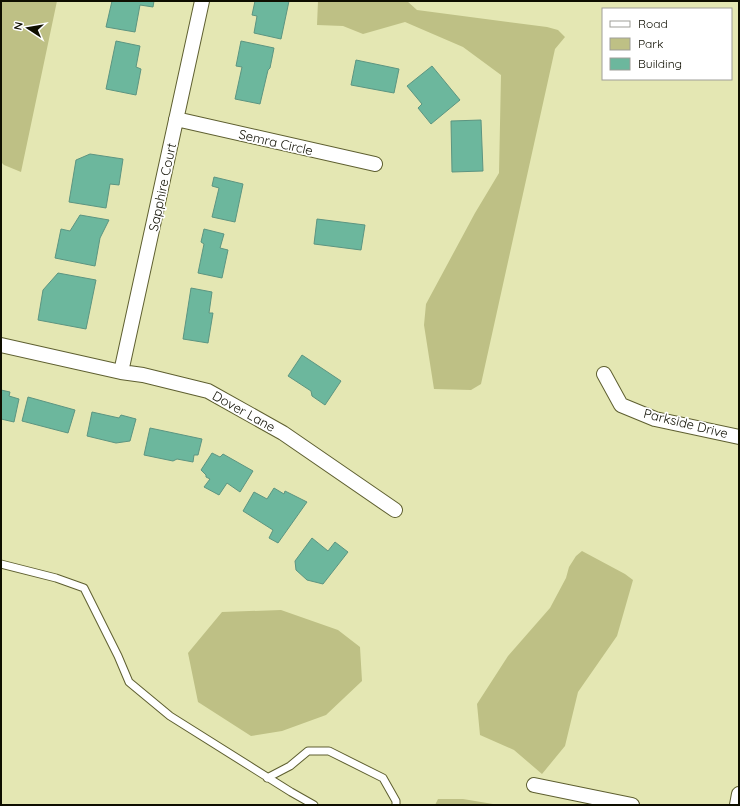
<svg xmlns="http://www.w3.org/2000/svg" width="740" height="806" font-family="Quicksand,sans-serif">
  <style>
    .green { fill: #bec085 }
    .building { fill: #6cb79d; stroke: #5c9581 }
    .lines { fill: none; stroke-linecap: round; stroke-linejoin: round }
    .service-casing { stroke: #5e5f30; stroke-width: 9 }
    .minor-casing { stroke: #5e5f30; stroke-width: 16 }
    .service { stroke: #fff; stroke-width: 7 }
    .minor { stroke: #fff; stroke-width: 14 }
    .labels { text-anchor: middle; stroke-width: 3.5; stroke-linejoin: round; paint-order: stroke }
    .street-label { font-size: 13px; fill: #0e0e00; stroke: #fff }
  </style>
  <rect width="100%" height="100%" fill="#e4e7b3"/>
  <!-- green -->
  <path class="green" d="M1,1H57L21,172L4,165L1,162Z
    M318,1H407L417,10L547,27L558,30L565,37L555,49L481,384L471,390L434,389L424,325L426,304L475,213L499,173L501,75L463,47L405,22L363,34L343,26L317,25Z
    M582,551L625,574L633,580L617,636L578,692L565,746L542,774L514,750L480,735L477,704L508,656L550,608L566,578L569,567L576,556Z
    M281,610L338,630L360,647L362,681L326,715L282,731L251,736L198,702L188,653L222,612Z
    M438,799H463L499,805H435Z"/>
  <!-- building -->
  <path class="building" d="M112,1H154L153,7L140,5L135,32L106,27Z
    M255,1H289L281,39L254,33L257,16L252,15Z
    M116,41L140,46L136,67L141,69L136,95L106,89Z
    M241,41L274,48L270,68L268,70L260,104L235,99L242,67L236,66Z
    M356,60L399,69L394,93L351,85Z
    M432,66L460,100L431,124L418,108L422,104L407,86Z
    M481,120L483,171L452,172L451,121Z
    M90,154L123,159L119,185L110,184L106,208L69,202L76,160Z
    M214,177L243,184L235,222L212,217L219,188L212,186Z
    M80,215L109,220L100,238L95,266L55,258L61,229L70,231Z
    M317,219L365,225L361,250L314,244Z
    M204,229L224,234L220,248L228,250L222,278L198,273L204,244L201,242Z
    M58,273L96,280L86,329L38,320L43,290Z
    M191,288L212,292L209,313H213L208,343L183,339Z
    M302,355L341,381L325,405L312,396L311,391L288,376Z
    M1,390L10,392L9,396L19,399L14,422L1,419Z
    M28,397L75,410L68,433L22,421Z
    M92,412L119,418L121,415L136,419L130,441L116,443L87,436Z
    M150,428L202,439L198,455H194L193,462L177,459L173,461L144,455Z
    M212,453L220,457L223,454L253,471L240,492L227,483L219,495L204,487L210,479L206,477V475L201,470Z
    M274,488L284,494L285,491L307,502L278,543L269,538L273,530L243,511L254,492L267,499Z
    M312,538L328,551L335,542L348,552L323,584L307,580L296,570L295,561Z"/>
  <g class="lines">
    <!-- service casing -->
    <g class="service-casing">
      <path id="service" d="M1,564L56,578L84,588L118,656L129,682L170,716L291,792L314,805
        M267,778L290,766L308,751H329L383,778L396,801V805"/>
    </g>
    <!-- minor casing -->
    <g class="minor-casing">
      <path id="minor" d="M176,119L375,164
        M1,345L121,372L143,375L208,391L283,433L395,510
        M121,372L202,1
        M604,374L621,405L655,419L739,437
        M534,785L632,805
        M737,805L739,794"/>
    </g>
    <!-- service -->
    <use href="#service" class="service"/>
    <!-- minor -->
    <use href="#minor" class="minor"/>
  </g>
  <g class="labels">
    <!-- street labels -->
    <g class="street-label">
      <text transform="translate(276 142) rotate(13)" y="5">Semra Circle</text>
      <text transform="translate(162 187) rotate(-78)" y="5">Sapphire Court</text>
      <text transform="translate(244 411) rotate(29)" y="5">Dover Lane</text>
      <text transform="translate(686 423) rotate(14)" y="5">Parkside Drive</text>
    </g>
  </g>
  <!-- border -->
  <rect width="740" height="806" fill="none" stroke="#0e0e00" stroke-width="4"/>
  <!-- legend -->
  <rect x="602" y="8" width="130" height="72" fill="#ffffff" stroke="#9f9f99"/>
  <rect x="610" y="21" width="20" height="6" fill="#ffffff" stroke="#9f9f99"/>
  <text x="638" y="28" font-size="12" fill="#0e0e00">Road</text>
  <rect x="610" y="38" width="20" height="12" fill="#bec085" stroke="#9f9f99"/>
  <text x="638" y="48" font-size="12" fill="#0e0e00">Park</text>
  <rect x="610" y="58" width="20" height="12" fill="#6cb79d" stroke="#9f9f99"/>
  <text x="638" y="68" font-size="12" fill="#0e0e00">Building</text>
  <!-- north arrow -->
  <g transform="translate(28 28) rotate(282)" stroke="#ffffff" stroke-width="3" paint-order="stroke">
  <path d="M0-3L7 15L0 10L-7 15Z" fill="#0e0e00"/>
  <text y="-6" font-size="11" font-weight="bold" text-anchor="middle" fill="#0e0e00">N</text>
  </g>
</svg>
